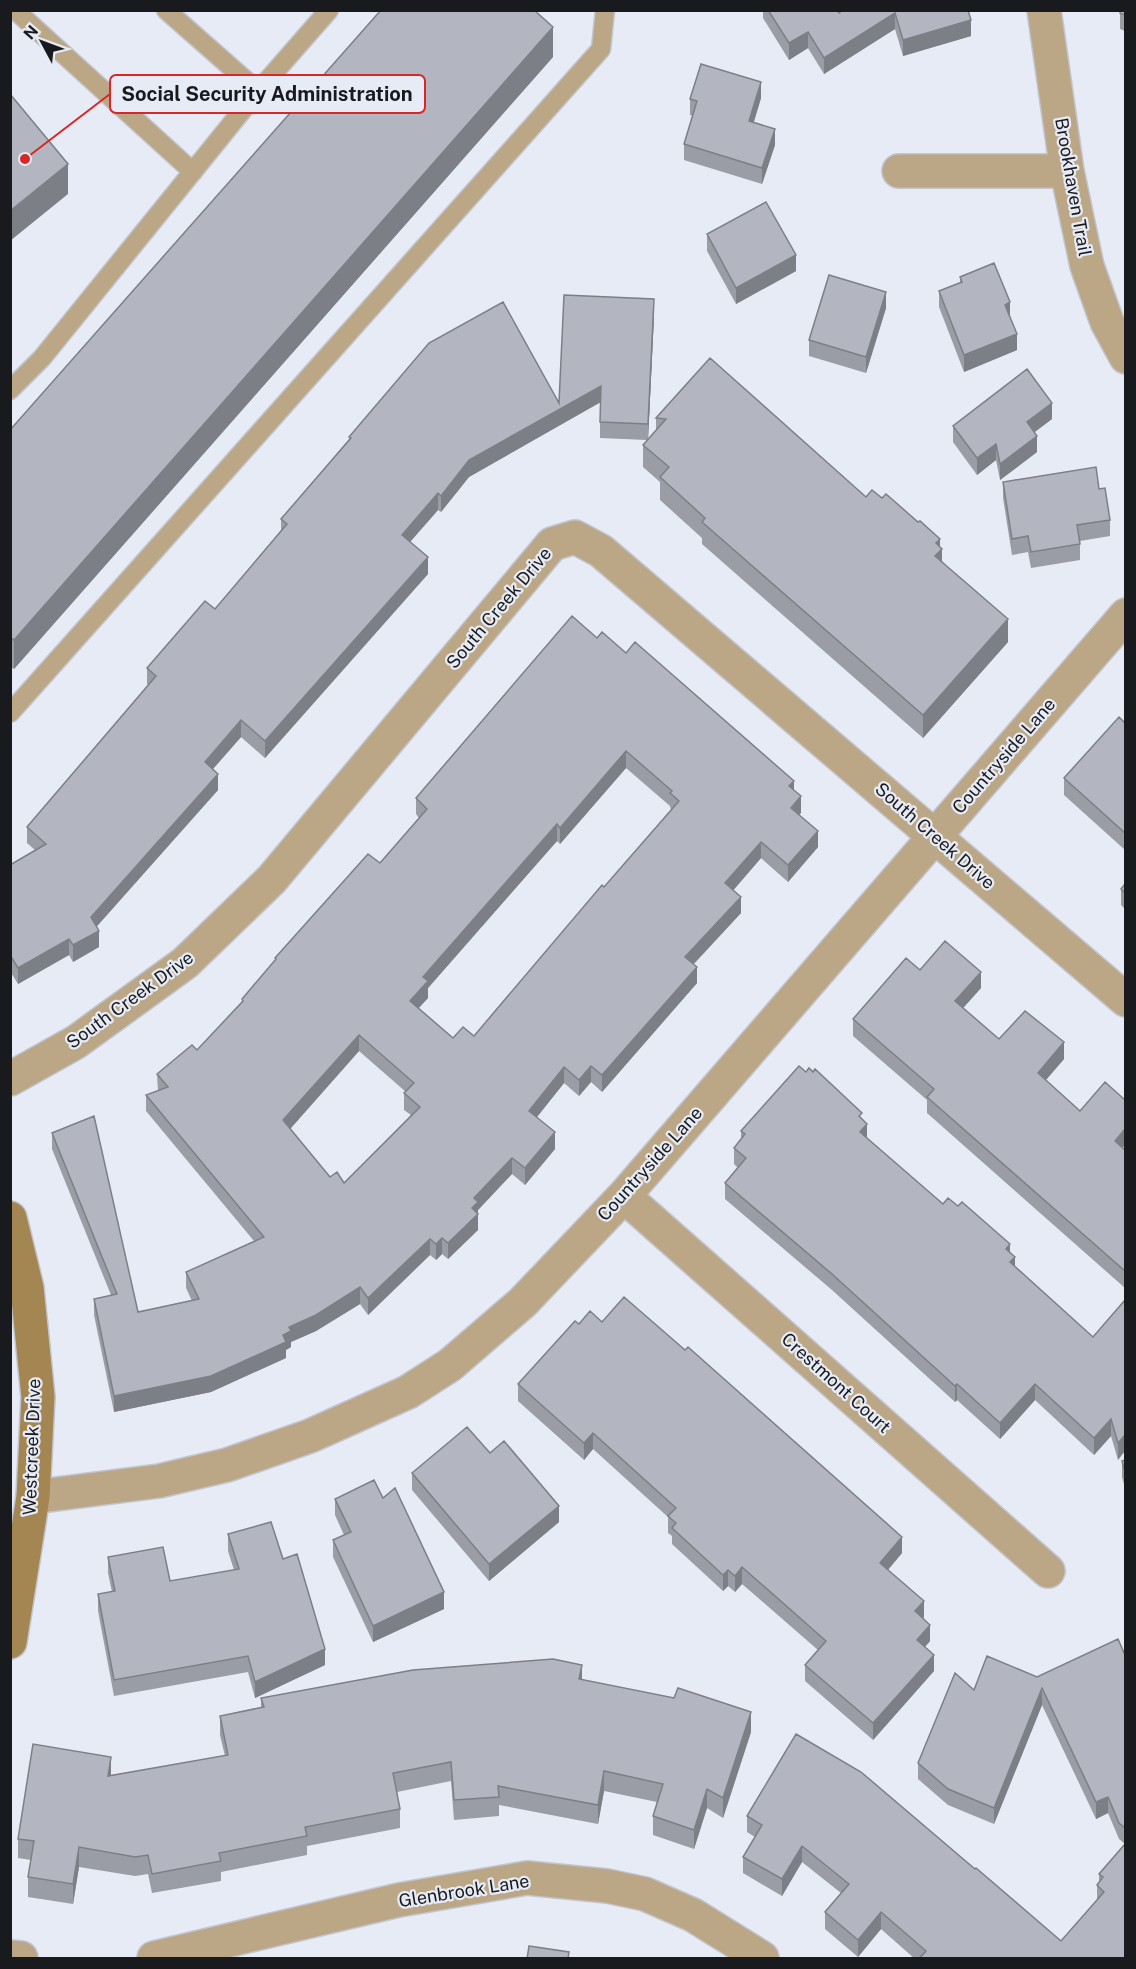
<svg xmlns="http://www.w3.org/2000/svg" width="1136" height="1969" font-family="'Public Sans',sans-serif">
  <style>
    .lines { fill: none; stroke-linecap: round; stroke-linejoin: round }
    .lane-casing { stroke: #c2c5ce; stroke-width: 21 }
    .street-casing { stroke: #c2c5ce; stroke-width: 36 }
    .secondary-casing { stroke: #c2c5ce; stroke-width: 36 }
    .lane { stroke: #bba785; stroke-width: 18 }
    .street { stroke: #bba785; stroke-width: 33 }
    .secondary { stroke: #a38651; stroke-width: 33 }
    .wall { fill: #9a9da5; fill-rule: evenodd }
    .shaded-wall { fill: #7d7f86 }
    .building { fill: #b3b6c0; stroke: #7d7f86; stroke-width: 1.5; fill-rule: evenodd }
    .labels { text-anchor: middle; stroke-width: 4.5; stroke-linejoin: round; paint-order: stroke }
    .street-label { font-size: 18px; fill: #181a1d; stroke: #e7ebf5 }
    .leader { fill: none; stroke: #d62828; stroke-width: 2 }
    .callout-dot { fill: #d62828; stroke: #e7ebf5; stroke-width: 2 }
    .callout { fill: #e7ebf5; stroke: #d62828; stroke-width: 2 }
    .callout-label { font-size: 20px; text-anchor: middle; font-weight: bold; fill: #181a1d }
  </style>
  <rect width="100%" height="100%" fill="#e7ebf5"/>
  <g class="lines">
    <!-- lane casing -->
    <g class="lane-casing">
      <path id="lane" d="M15,10L193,172
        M166,10L258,91L329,10
        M10,390L42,358L258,91
        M10,713L601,49L605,10"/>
    </g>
    <!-- street casing -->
    <g class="street-casing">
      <path id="street" d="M1044,10L1067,171L1087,266L1107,322L1126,357
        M899,171H1067
        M10,1079L76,1042L185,963L272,879L552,544L575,537L601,551L1126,1000
        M624,1196L1048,1571
        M33,1497L159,1481L227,1465L310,1436L408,1392L450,1365L523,1302L624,1196L1126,615
        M10,1957L21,1958
        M154,1958L399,1900L527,1878L607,1886L645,1894L693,1915L762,1958"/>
    </g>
    <!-- secondary casing -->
    <g class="secondary-casing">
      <path id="secondary" d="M10,1218L27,1288L38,1397L33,1497L10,1642"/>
    </g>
    <!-- lane -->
    <use href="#lane" class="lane"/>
    <!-- street -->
    <use href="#street" class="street"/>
    <!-- secondary -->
    <use href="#secondary" class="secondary"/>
  </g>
  <!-- wall -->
  <path class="wall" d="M763,10H837L839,13L968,10L971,36L903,56L895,29L824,74L808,48L789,60L763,18Z
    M1125,10V31L1120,29V13Z
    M553,57L14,669L10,667V430Z
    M761,98L754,122L775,145L762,184L684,160V144L693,116L690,115V99Z
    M707,234L796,271L736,304L707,251Z
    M960,277L1010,316L1017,350L964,372L939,307V291L960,283Z
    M886,308L866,373L809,356V340Z
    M654,316L648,440L656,430V418L710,358L866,497L940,547L942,561L1008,642L923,738L702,544V538L660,500V482L643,467V445L647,440L600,438V402L469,477L441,512L438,510L410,542L428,574L265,758L241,737L213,769L218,790L96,927L99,947L73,962L69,955L18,984L10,971V865L35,850L27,843V827L148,685L147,684V668L215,609L281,531V519L349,439V437L559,403Z
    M1052,419L1034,432L1037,452L1000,480L996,460L977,475L953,442V426Z
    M1003,482L1099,489L1110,520V536L1080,541V560L1031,568L1028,552L1012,555L1003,498Z
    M597,638L626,653L794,790L801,813L799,814L818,847L788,882L761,858L733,890L741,913L694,964L697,983L602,1092L591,1082L579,1096L564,1083L537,1117L555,1149L525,1185L512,1174L478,1210V1230L448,1259L442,1254L436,1260L430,1255L368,1315L360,1304L316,1331L291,1342V1347L286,1350V1358L211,1392L114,1412L94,1315V1299L111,1295L52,1149V1133L138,1312L192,1301L186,1288V1272L254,1241L146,1111V1095L158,1091L157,1074L197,1050L242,1002V999L275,961V958L380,863L419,818L416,814V798ZM626,768L670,806L671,810L474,1036L453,1038L419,1008L428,998V988L557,841L560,844ZM359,1051L406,1092L404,1093V1110L411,1115L344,1183L330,1177L290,1129Z
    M1125,723V850L1064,795V778Z
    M1125,884V909L1121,905V889Z
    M920,970L981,988L963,1008L999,1039L1064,1059L1046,1080L1080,1111L1125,1150V1288L927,1113V1100L853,1036V1019Z
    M862,1119L867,1138L943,1204L1010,1252L1015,1267L1093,1337L1125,1300L1118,1460L1111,1436L1094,1455L1035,1400L1000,1439L957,1400L955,1402L832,1290L725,1199V1183L738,1168L734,1164V1148L741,1139V1131Z
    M602,1322L902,1553L888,1570L924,1617L923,1618L930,1641L925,1647L934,1671L873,1740L805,1681V1665L818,1650L742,1584L735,1592L728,1586L723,1591L672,1544V1536L668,1533V1517L593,1449L584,1460L518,1401V1384L579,1324Z
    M490,1453L559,1522L489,1581L412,1490V1473Z
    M1125,1460V1488L1122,1477V1461Z
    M335,1499L444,1609L373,1642L333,1557V1540L344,1535L335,1515Z
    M228,1534L283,1559L325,1665L255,1698L248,1672L114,1696L98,1611V1594L112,1592L108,1573V1557L170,1581L234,1570L228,1551Z
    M1125,1655V1959H915L881,1929L858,1957L825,1929V1912L841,1893L802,1862L782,1896L743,1873V1857L755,1837L747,1832V1816L1061,1941L1097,1901V1885L1099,1882V1874L1125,1844L1119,1839L1108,1813L1096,1819L1042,1705L994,1824L948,1805L918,1779V1763L974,1690L1037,1677Z
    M582,1680L751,1732L723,1818L707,1808L694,1849L653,1835V1816L657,1802L604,1791L598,1824L499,1805V1816L454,1820L451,1781L397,1792L400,1809V1828L307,1846V1855L221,1872V1881L152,1893L148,1874L135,1876L79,1867L73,1904L28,1897V1877L31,1860L18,1858V1839L111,1776L225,1756L220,1735V1716L261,1707V1698Z"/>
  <!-- shaded-wall -->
  <path class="shaded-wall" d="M895,13V29L824,74V58Z
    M971,20V36L903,56V40Z
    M553,27V57L14,669V640Z
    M808,32V48L789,60V43Z
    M761,82V98L749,137V121Z
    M775,129V145L762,184V168Z
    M68,164V194L10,241V211Z
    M796,255V271L736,304V288Z
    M886,292V308L866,373V357Z
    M654,299V316L648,440V424Z
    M1010,302V319L1005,305Z
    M1017,334V350L964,372V355Z
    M601,386V402L469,477L441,512V496L469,460Z
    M1052,403V419L1027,438V422Z
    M1037,436V452L1000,480V464Z
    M996,444V460L977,475V458Z
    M438,493V510L402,551V535Z
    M940,539V550L942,549V571L935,556L936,543Z
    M428,557V574L265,758V741Z
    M1008,619V642L923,738V715Z
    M241,720V737L205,778V762Z
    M626,751V768L560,844V828Z
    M218,774V790L91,933V917Z
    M794,781V797L789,786Z
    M801,796V813L791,824V808Z
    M557,824V841L428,988V998L410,1017V1001L423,977Z
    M818,831V847L788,882V865Z
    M761,842V858L725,900V883Z
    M741,897V913L685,973V957Z
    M99,931V947L73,962V945Z
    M69,939V955L18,984V968Z
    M697,967V983L602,1092V1075Z
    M981,972V988L955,1017V1001Z
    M359,1035V1051L283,1137V1120Z
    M1064,1042V1059L1038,1089V1073Z
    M591,1066V1082L579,1096V1080Z
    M564,1067V1083L529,1127V1111Z
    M867,1124V1140L860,1132Z
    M1125,1129V1145L1115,1157V1141Z
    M555,1132V1149L525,1185V1168Z
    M512,1158V1174L478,1210V1230L448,1259V1243L474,1198Z
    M442,1238V1254L436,1260V1244Z
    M430,1239V1255L368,1315V1298Z
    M1010,1244V1261L1006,1249Z
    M1015,1257V1273L1010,1262Z
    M360,1287V1304L316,1331L291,1342V1347L286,1350V1358L211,1392L114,1412V1396L283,1335L289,1327Z
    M957,1384V1400L955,1402V1386Z
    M1035,1384V1400L1000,1439V1423Z
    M1111,1419V1436L1094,1455V1438Z
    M593,1433V1449L584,1460V1443Z
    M1125,1435V1451L1118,1460V1443Z
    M559,1506V1522L489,1581V1564Z
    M902,1537V1553L880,1579V1563Z
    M742,1567V1584L735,1592V1576Z
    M728,1570V1586L723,1591V1575Z
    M444,1592V1609L373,1642V1626Z
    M924,1601V1617L915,1628V1611Z
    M930,1625V1641L917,1656V1640Z
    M325,1649V1665L255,1698V1682Z
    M934,1655V1671L873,1740V1723Z
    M582,1665V1684L579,1679Z
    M1042,1688V1705L994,1824V1808Z
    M751,1712V1732L723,1818V1798Z
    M111,1757V1776H108Z
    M604,1771V1791L598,1824V1805Z
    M707,1789V1808L694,1849V1830Z
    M1108,1797V1813L1096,1819V1802Z
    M802,1846V1862L782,1896V1879Z
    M79,1847V1867L73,1904V1884Z
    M881,1912V1929L858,1957V1940Z"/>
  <!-- building -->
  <path class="building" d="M381,10H534L553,27L14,640L10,637V430Z
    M768,10H837L839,13L843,10H968L971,20L903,40L895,13L824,58L808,32L789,43Z
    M1121,10H1125V15L1120,13Z
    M701,64L761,82L749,121L775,129L762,168L684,144L697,101L690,99Z
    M10,94L68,164L10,211Z
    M766,202L796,255L736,288L707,234Z
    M994,263L1010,302L1005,305L1017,334L964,355L939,291L962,282L960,277Z
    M829,275L886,292L866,357L809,340Z
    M564,295L654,299L648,424L600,422L601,386L469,460L441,496L438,493L402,535L428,557L265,741L241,720L205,762L218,774L91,917L99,931L73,945L69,939L18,968L10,955V865L46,844L27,827L156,676L147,668L205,601L215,609L287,524L281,519L351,438L349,437L429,343L503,302L559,403Z
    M710,358L866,497L872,490L882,498L886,494L918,522L920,521L940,539L936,543L942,549L935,556L1008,619L923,715L702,522L705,518L660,477L669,467L643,445L666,419L656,418Z
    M1027,369L1052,403L1027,422L1037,436L1000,464L996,444L977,458L953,426Z
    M1096,467L1099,489L1105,488L1110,520L1077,525L1080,544L1031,552L1028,536L1012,539L1003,482Z
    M572,616L597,638L602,632L626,653L635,642L794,781L789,786L801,796L791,808L818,831L788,865L761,842L725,883L741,897L685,957L697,967L602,1075L591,1066L579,1080L564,1067L529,1111L555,1132L525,1168L512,1158L474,1198L478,1202L472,1208L478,1214L448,1243L442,1238L436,1244L430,1239L368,1298L360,1287L316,1315L289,1327L291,1331L283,1335L286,1342L211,1376L114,1396L94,1299L117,1294L52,1133L94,1116L138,1312L199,1299L186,1272L264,1237L146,1095L168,1087L157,1074L192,1045L197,1050L243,1001L242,999L276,959L275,958L368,854L380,863L427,809L416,798ZM626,751L672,791L670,793L679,801L604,887L602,885L474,1036L463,1027L453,1038L410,1001L428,981L423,977L557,824L560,828ZM359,1035L414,1083L404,1093L420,1107L344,1183L337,1172L330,1177L283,1120Z
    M1119,717L1125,723V833L1064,778Z
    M1125,884V893L1121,889Z
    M945,941L981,972L955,1001L999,1039L1025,1011L1064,1042L1038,1073L1080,1111L1105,1082L1125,1100V1129L1115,1141L1125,1150V1271L927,1097L934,1089L853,1019L906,958L920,970Z
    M799,1066L806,1072L809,1068L813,1072L815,1069L862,1113L859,1116L867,1124L860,1132L943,1204L948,1198L958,1206L962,1202L1010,1244L1006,1249L1015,1257L1010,1262L1093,1337L1125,1300V1435L1118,1443L1111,1419L1094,1438L1035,1384L1000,1423L957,1384L955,1386L832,1274L725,1183L746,1158L734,1148L745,1134L741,1131Z
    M624,1297L685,1350L688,1347L902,1537L880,1563L924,1601L915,1611L930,1625L917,1640L934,1655L873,1723L805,1665L826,1641L742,1567L735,1576L728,1570L723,1575L672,1528L676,1523L668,1516L676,1508L593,1433L584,1443L518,1384L575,1321L579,1324L590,1311L602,1322Z
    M467,1427L490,1453L504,1441L559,1506L489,1564L412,1473Z
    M1125,1460V1472L1122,1461Z
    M374,1480L383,1498L395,1488L444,1592L373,1626L333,1540L351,1532L335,1499Z
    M271,1522L283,1559L297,1554L325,1649L255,1682L248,1656L114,1680L98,1594L115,1591L108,1557L163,1547L170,1581L239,1569L228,1534Z
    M1118,1639L1125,1655V1828L1119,1823L1108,1797L1096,1802L1042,1688L994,1808L948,1789L918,1763L955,1673L974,1690L987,1656L1037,1677Z
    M553,1659L582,1665L579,1679L674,1698L678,1688L751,1712L723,1798L707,1789L694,1830L653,1816L663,1784L604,1771L598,1805L498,1786L499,1797L454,1800L451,1762L393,1773L400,1809L305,1827L307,1836L219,1853L221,1861L152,1874L148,1855L135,1857L79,1847L73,1884L28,1877L34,1841L18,1839L33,1744L111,1757L108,1776L228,1755L220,1716L264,1707L261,1698L413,1670Z
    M796,1734L861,1772L975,1869L976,1868L1061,1941L1104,1892L1097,1885L1103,1877L1099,1874L1125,1844V1959H919L926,1951L881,1912L858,1940L825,1912L849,1884L802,1846L782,1879L743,1857L762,1825L747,1816Z
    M529,1946L569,1952L568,1959H527Z"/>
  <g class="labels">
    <!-- street labels -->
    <g class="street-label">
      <text transform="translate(1073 187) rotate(80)" y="6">Brookhaven Trail</text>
      <text transform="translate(499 608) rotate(-50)" y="6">South Creek Drive</text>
      <text transform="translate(1004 756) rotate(-49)" y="6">Countryside Lane</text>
      <text transform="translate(935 836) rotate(41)" y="6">South Creek Drive</text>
      <text transform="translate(130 1000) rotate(-36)" y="6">South Creek Drive</text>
      <text transform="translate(650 1164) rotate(-48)" y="6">Countryside Lane</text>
      <text transform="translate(836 1383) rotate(42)" y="6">Crestmont Court</text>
      <text transform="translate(32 1447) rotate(-88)" y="6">Westcreek Drive</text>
      <text transform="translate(464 1891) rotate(-9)" y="6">Glenbrook Lane</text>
    </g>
  </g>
  <!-- callouts -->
  <path class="leader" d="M25 159L110 94"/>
  <circle class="callout-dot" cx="25" cy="159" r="6"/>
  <rect class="callout" x="110" y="75" width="315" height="38" rx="6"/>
  <g class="callout-label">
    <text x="267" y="101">Social Security Administration</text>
  </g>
  <!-- border -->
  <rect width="1136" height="1969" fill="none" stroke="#181a1d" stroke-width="24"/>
  <!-- north arrow -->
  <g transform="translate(42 42) rotate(311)" stroke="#e7ebf5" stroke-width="4.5" paint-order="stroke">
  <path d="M0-4.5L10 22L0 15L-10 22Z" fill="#181a1d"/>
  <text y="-9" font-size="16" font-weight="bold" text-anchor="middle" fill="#181a1d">N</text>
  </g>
</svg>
